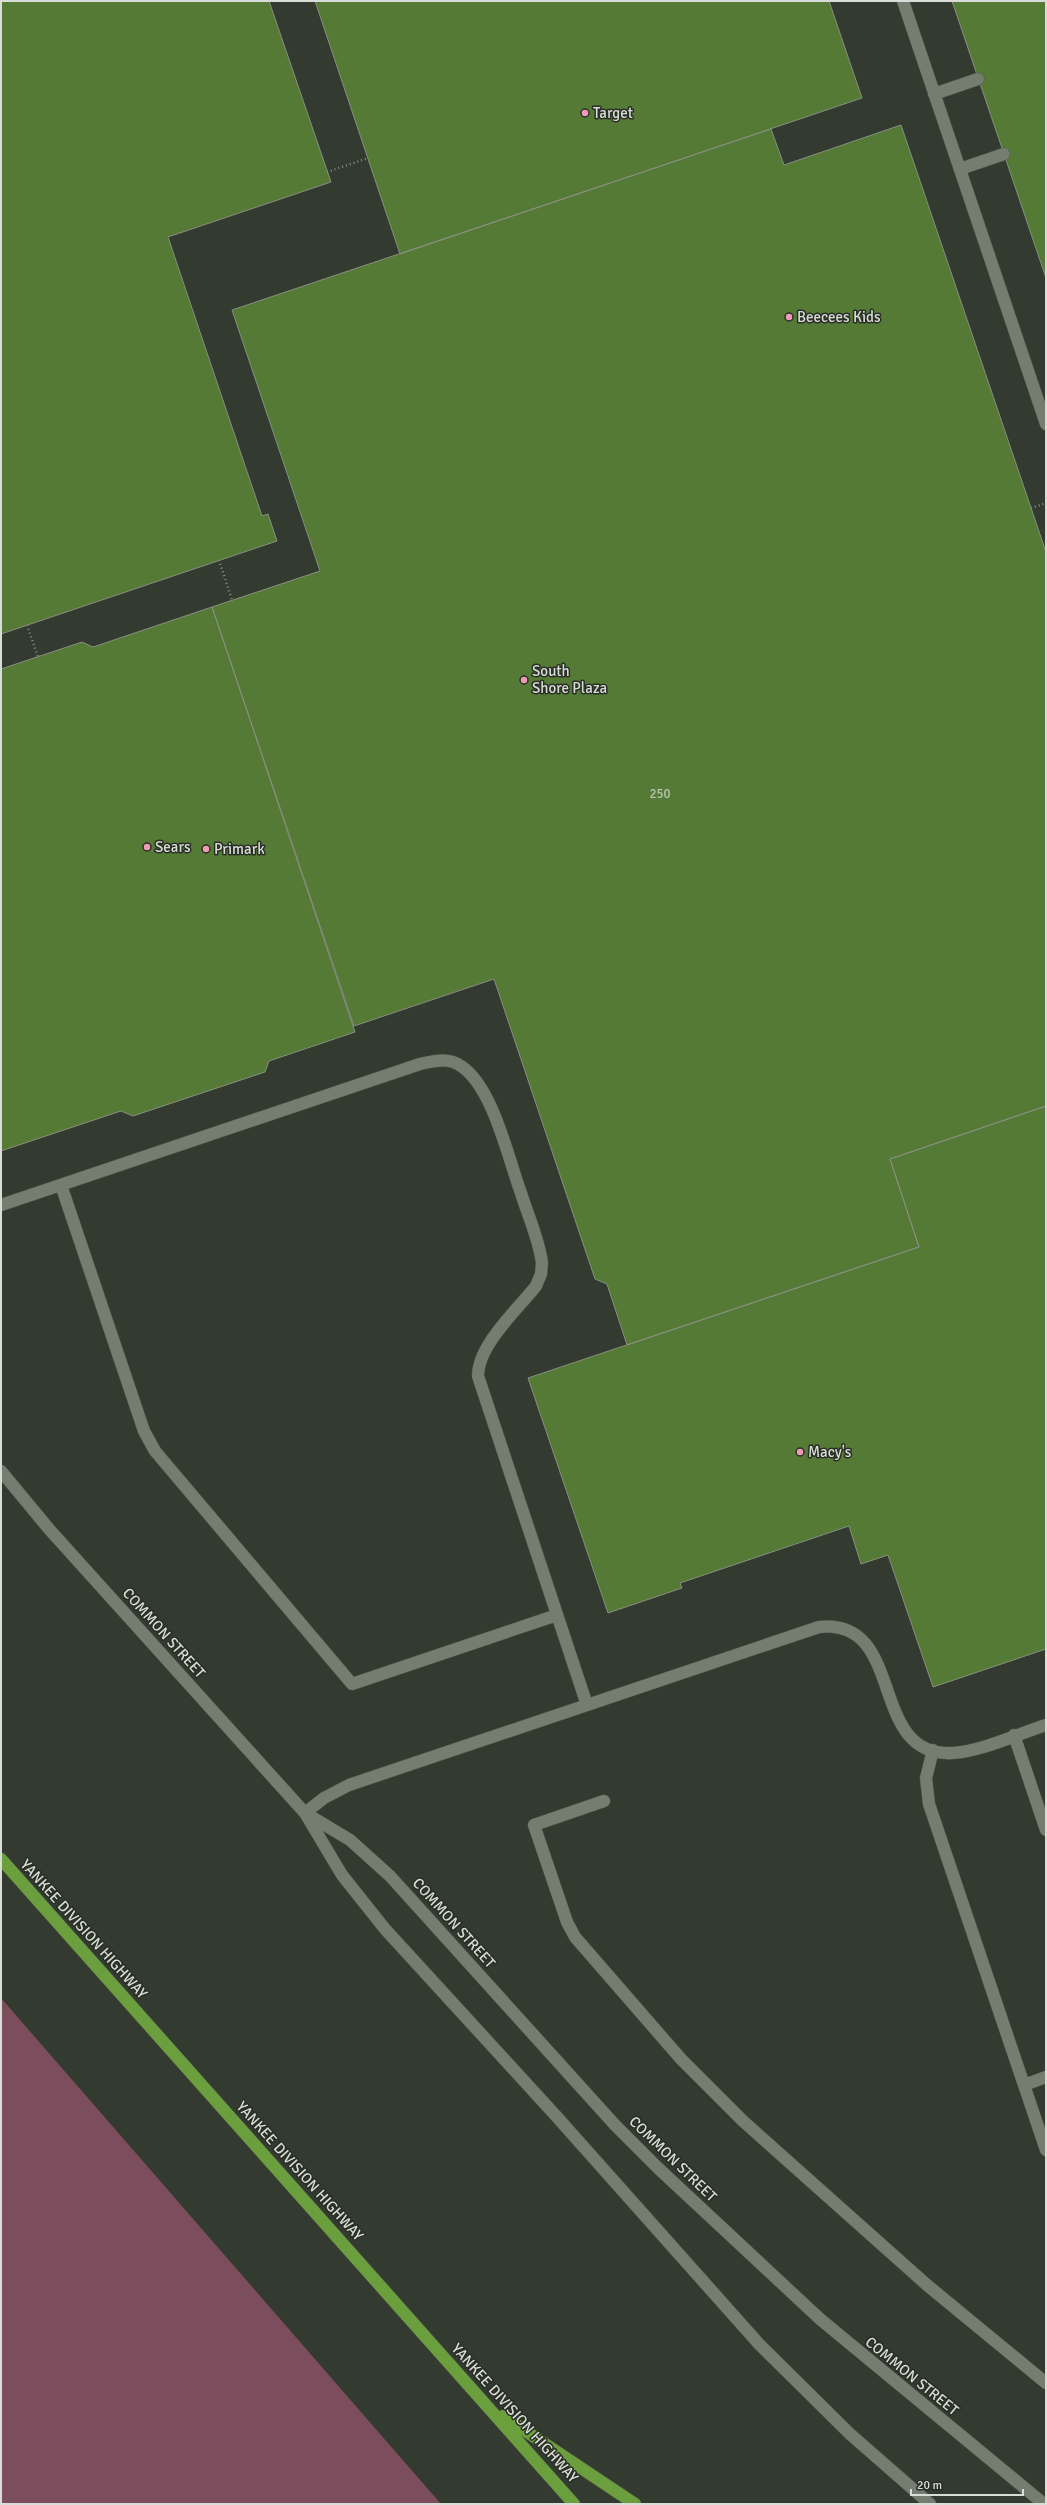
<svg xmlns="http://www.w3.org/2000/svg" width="1047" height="2505" font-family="Signika,sans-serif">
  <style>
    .green { fill: #7c4d5c }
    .building { fill: #557a36; stroke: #878f82 }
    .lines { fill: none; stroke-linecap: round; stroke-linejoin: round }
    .minor-casing { stroke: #50564d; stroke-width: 13 }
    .highway-casing { stroke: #50564d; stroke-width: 13 }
    .path { stroke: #878c84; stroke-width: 2.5; stroke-dasharray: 1 3; stroke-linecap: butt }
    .minor { stroke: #757c70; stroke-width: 12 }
    .highway { stroke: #6b9f3d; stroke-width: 12 }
    .poi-dot { fill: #f09ab5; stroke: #292f25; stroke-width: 1.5 }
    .labels { text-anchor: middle; stroke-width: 3; stroke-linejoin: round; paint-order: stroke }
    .number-label { font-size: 13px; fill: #b8c4af }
    .poi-label { font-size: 15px; fill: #d9ddd7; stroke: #292f25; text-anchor: start }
    .street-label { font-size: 15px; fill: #d9ddd7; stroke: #292f25 }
  </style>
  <rect width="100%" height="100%" fill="#333a2f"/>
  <!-- green -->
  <path class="green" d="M1,1998L441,2504H1Z"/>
  <!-- building -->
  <path class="building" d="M1,1H269L331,182L168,237L262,516L268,514L277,541L1,634Z
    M315,1H829L862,98L400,254Z
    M952,1H1046V278L1004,154Z
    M901,125L1046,552V1106L890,1159L919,1247L627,1345L607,1284L595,1279L494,979L354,1026L212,607L320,571L232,310L771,129L784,165Z
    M212,607L355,1032L269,1061L265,1072L133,1116L121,1111L1,1151V669L82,642L93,647Z
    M1046,1106V1649L933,1687L888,1555L861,1564L849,1526L680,1583L682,1588L608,1613L528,1378L919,1247L890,1159Z"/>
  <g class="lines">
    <!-- minor casing -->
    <g class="minor-casing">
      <path id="minor" d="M903,1L1046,424
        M934,94L978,79
        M960,169L1004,154
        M61,1185L144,1431L155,1451L352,1684L557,1615
        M1,1205L420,1064C434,1061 449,1057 461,1066C493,1087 508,1158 521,1193C528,1216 539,1239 542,1263L541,1274L536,1286C517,1310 478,1345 478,1376L587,1705
        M1,1471L49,1529L305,1813L342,1875L385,1929L557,2117L759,2344L850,2434L930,2504
        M1014,1735L1046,1830
        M933,1750L926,1778L929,1804L1046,2150
        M604,1801L534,1825L567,1922L575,1937L681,2059L743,2121L927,2285L1046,2383
        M305,1813L350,1840L390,1876L615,2125L658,2168L820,2319L1044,2504
        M305,1813L324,1798L349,1785L819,1627C908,1618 866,1758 953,1753C982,1751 1018,1734 1046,1725
        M1024,2085L1046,2077"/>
    </g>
    <!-- highway casing -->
    <g class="highway-casing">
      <path id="highway" d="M1,1859L574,2504
        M503,2416L635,2504"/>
    </g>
    <!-- path -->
    <path class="path" d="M327,172L368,158
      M1031,508L1046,503
      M219,560L232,600
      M27,625L38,657"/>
    <!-- minor -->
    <use href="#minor" class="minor"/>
    <!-- highway -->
    <use href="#highway" class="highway"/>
  </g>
  <!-- markers -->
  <g class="poi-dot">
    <circle cx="585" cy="113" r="4"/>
    <circle cx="789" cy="317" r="4"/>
    <circle cx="524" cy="680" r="4"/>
    <circle cx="147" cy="847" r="4"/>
    <circle cx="206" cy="849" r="4"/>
    <circle cx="800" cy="1452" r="4"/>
  </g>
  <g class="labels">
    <!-- number labels -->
    <g class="number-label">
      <text x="660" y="798">250</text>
    </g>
    <!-- poi labels -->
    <g class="poi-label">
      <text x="593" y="118">Target</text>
      <text x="797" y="322">Beecees Kids</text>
      <text x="532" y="676">South<tspan x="532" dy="17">Shore Plaza</tspan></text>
      <text x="155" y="852">Sears</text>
      <text x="214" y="854">Primark</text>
      <text x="808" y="1457">Macy's</text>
    </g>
    <!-- street labels -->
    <g class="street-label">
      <text transform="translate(164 1633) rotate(48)" y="5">COMMON STREET</text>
      <text transform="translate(454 1923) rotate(48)" y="5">COMMON STREET</text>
      <text transform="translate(84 1929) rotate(48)" y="5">YANKEE DIVISION HIGHWAY</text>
      <text transform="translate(673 2159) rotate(44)" y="5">COMMON STREET</text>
      <text transform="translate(300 2171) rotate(48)" y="5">YANKEE DIVISION HIGHWAY</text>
      <text transform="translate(912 2376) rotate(39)" y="5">COMMON STREET</text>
      <text transform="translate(515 2413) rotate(48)" y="5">YANKEE DIVISION HIGHWAY</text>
    </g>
  </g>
  <!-- border -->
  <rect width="1047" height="2505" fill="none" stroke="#d9ddd7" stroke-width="4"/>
  <!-- scale -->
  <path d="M911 2489v6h112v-6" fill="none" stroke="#d9ddd7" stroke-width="2"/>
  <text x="917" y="2489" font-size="12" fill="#d9ddd7" stroke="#292f25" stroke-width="3" paint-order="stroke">20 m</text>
</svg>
